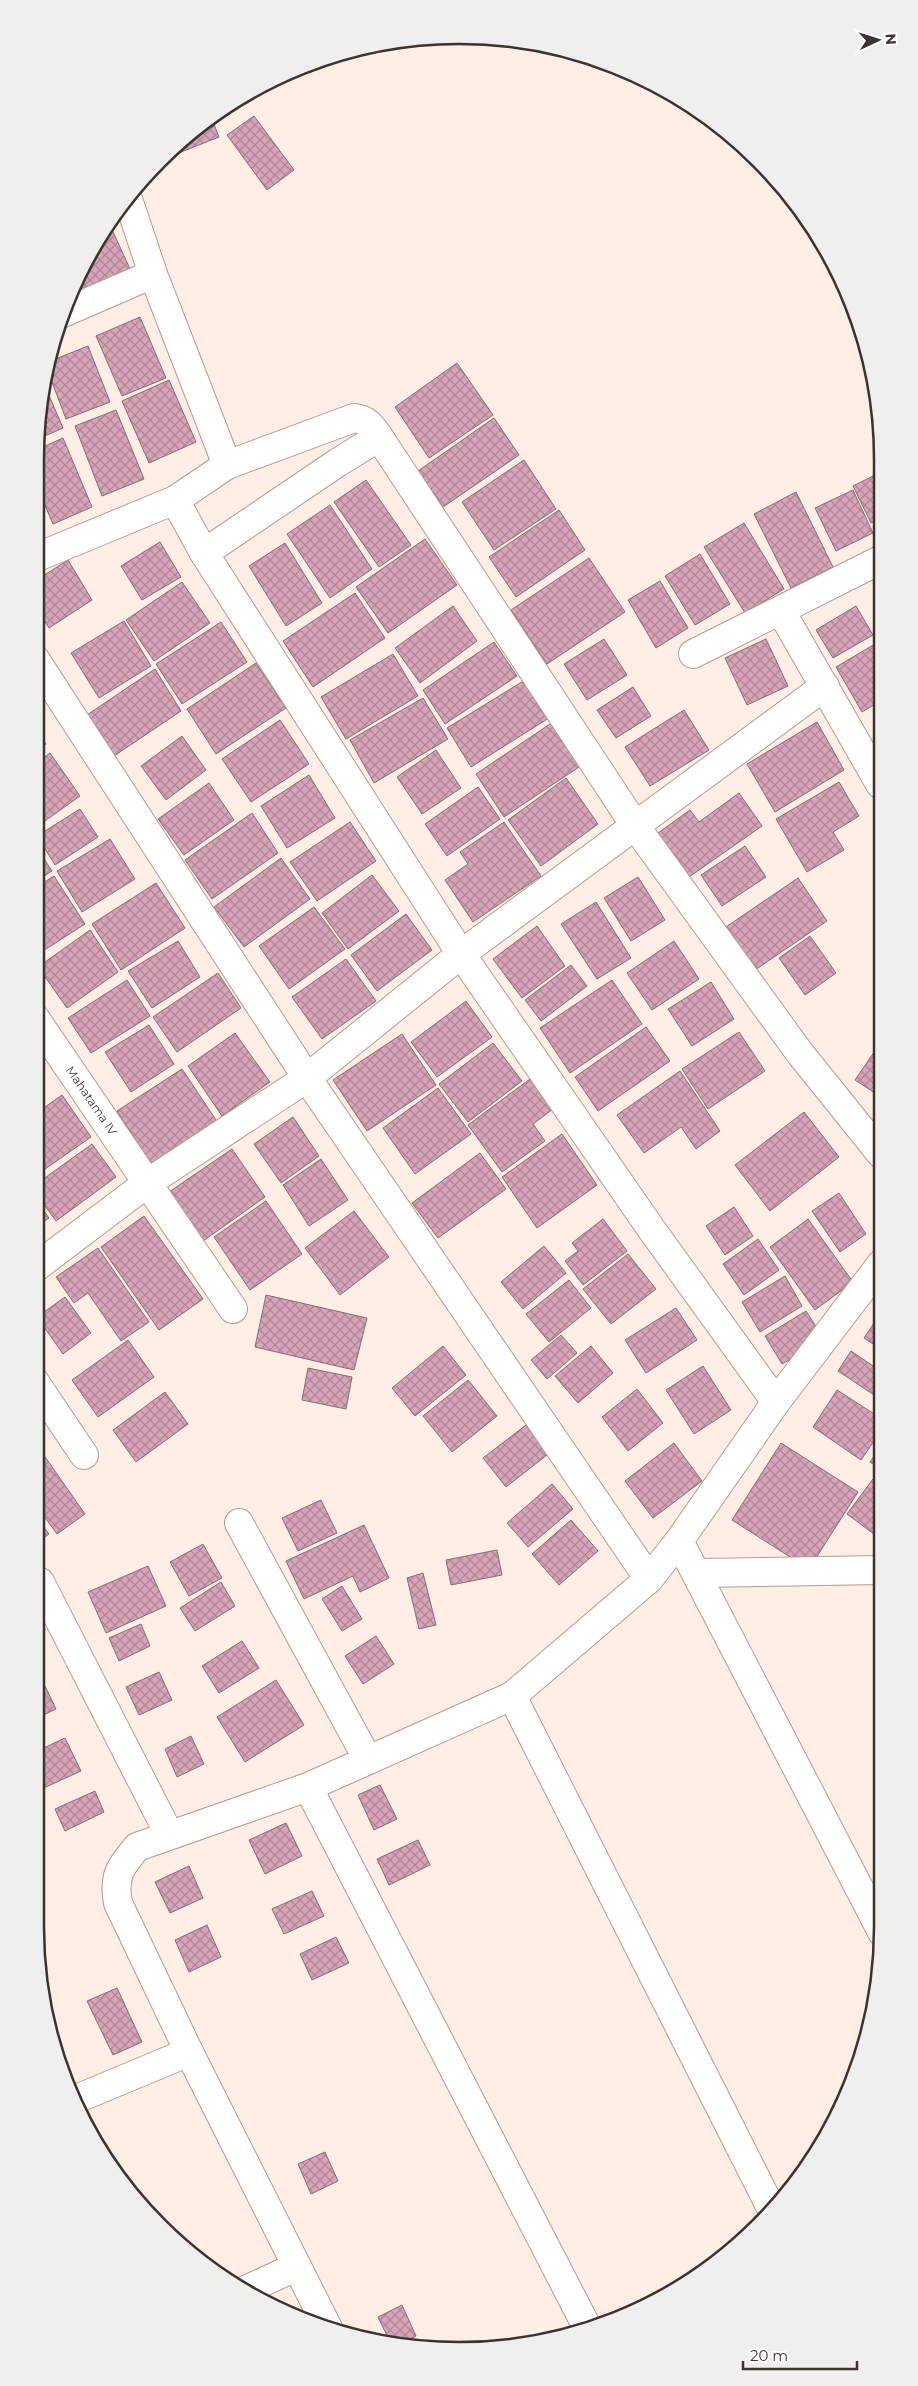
<svg xmlns="http://www.w3.org/2000/svg" width="918" height="2386" font-family="Montserrat,sans-serif">
  <style>
    .building { fill: url(#building-cross-hatch); stroke: #856d75 }
    .lines { fill: none; stroke-linecap: round; stroke-linejoin: round }
    .street-casing { stroke: #b39c90; stroke-width: 30 }
    .street { stroke: #fff; stroke-width: 28 }
    .labels { text-anchor: middle; stroke-width: 4; stroke-linejoin: round; paint-order: stroke }
    .street-label { font-size: 12px; fill: #3d332e; stroke: #fff }
    .rim { fill: none; stroke: #3d332e; stroke-width: 2.5 }
  </style>
  <defs>
    <pattern id="building-cross-hatch" width="8" height="8" patternUnits="userSpaceOnUse" patternTransform="scale(1.25)"><rect width="8" height="8" fill="#d7a4b8"/><path d="M0 0l8 8M0 8l8-8" fill="none" stroke="#b08696"/></pattern>
  </defs>
  <rect width="100%" height="100%" fill="#feeee6"/>
  <!-- building -->
  <path class="building" d="M254,116L294,170L267,190L227,135Z
    M211,117L219,137L161,160L180,140Z
    M109,223L130,269L80,292L75,281L79,271Z
    M140,317L166,378L122,396L96,336Z
    M88,346L110,402L66,419L47,369L48,362Z
    M457,363L493,415L429,458L395,407Z
    M169,380L196,442L149,463L122,401Z
    M45,386L63,428L38,439Z
    M116,410L144,479L102,496L75,426Z
    M494,418L519,455L443,507L418,471Z
    M63,438L92,507L53,524L35,482V459L36,450Z
    M524,460L556,509L494,550L462,502Z
    M879,473L880,519L871,523L853,486Z
    M366,480L411,545L379,567L334,502Z
    M853,490L873,533L836,551L815,508Z
    M796,492L833,567L791,588L754,514Z
    M330,505L372,569L330,598L287,534Z
    M35,507L40,519L35,521Z
    M559,510L585,550L516,597L489,557Z
    M744,523L784,589L745,613L704,547Z
    M425,539L457,585L388,633L356,587Z
    M160,542L181,577L142,600L121,566Z
    M285,543L322,603L286,626L249,566Z
    M700,554L730,604L695,625L665,576Z
    M589,558L625,612L547,664L511,610Z
    M68,560L92,600L49,628L35,606V581Z
    M660,581L688,628L656,648L628,600Z
    M182,582L210,623L154,661L126,620Z
    M355,593L385,638L313,687L283,641Z
    M453,606L477,641L420,683L395,648Z
    M856,606L873,635L833,658L816,630Z
    M124,621L151,666L99,698L71,653Z
    M221,622L247,662L182,704L156,664Z
    M604,639L627,675L587,700L564,664Z
    M766,639L788,686L747,705L725,658Z
    M880,641V701L862,712L836,667Z
    M494,642L517,676L445,724L423,690Z
    M393,654L418,696L346,739L321,697Z
    M256,663L286,708L216,754L187,709Z
    M155,669L181,711L114,756L87,715Z
    M525,680L549,718L471,767L447,728Z
    M633,687L651,716L616,738L597,710Z
    M423,698L448,739L374,783L350,740Z
    M684,710L709,750L650,786L625,747Z
    M280,720L309,764L251,802L222,759Z
    M553,722L582,765L504,817L476,774Z
    M817,722L844,770L775,812L747,764Z
    M35,728L46,744L35,751Z
    M182,736L206,770L166,800L141,766Z
    M436,750L461,788L422,814L397,777Z
    M50,753L80,796L35,828V764Z
    M309,775L335,818L287,848L261,806Z
    M566,778L598,824L541,866L508,820Z
    M839,782L859,816L833,832L844,850L807,872L776,819Z
    M209,783L234,820L184,855L158,819Z
    M478,787L500,819L447,856L425,824Z
    M739,793L762,826L689,877L658,833L690,810L699,822Z
    M80,809L98,837L55,865L37,836Z
    M252,813L278,853L212,899L185,860Z
    M350,822L376,861L317,901L290,862Z
    M504,822L541,876L473,922L445,880L468,864L460,852Z
    M110,839L135,879L82,912L57,871Z
    M35,845L52,871L35,882Z
    M745,846L766,877L722,906L701,875Z
    M281,858L310,899L244,947L214,907Z
    M372,875L399,911L348,949L322,913Z
    M54,876L85,924L35,956V888Z
    M638,877L665,920L631,941L604,898Z
    M798,878L827,921L752,972L723,929Z
    M156,883L185,928L121,970L92,924Z
    M596,902L631,958L597,979L561,924Z
    M314,907L345,949L289,989L259,946Z
    M406,914L432,950L377,991L351,955Z
    M537,926L565,966L522,998L493,959Z
    M90,930L118,972L67,1008L38,967Z
    M810,936L836,973L805,995L779,958Z
    M178,941L200,977L152,1008L128,971Z
    M674,941L699,979L652,1010L627,973Z
    M346,959L376,1001L322,1039L292,997Z
    M571,965L587,986L541,1021L525,1000Z
    M218,973L241,1008L177,1052L153,1017Z
    M127,980L150,1016L91,1053L68,1018Z
    M612,980L642,1024L570,1073L540,1028Z
    M711,982L734,1019L692,1046L668,1009Z
    M466,1001L492,1037L437,1077L411,1042Z
    M149,1025L174,1064L131,1092L105,1052Z
    M646,1027L670,1061L598,1111L575,1077Z
    M739,1032L765,1071L708,1109L682,1069Z
    M235,1033L270,1082L222,1116L188,1066Z
    M402,1034L436,1085L367,1131L333,1080Z
    M881,1042V1097L855,1080Z
    M493,1043L522,1081L468,1122L439,1084Z
    M182,1069L218,1123L152,1166L117,1111Z
    M680,1071L720,1131L696,1149L681,1127L644,1153L617,1115Z
    M534,1076L557,1106L533,1124L545,1141L502,1172L468,1125Z
    M35,1087L42,1097L35,1102Z
    M438,1088L471,1134L415,1174L383,1128Z
    M62,1095L91,1137L35,1176V1114Z
    M804,1112L839,1157L770,1211L735,1165Z
    M293,1117L319,1156L281,1183L254,1144Z
    M562,1134L597,1185L537,1228L502,1177Z
    M92,1144L116,1177L56,1221L35,1192V1185Z
    M232,1149L265,1197L203,1241L169,1192Z
    M480,1153L506,1189L438,1238L412,1203Z
    M321,1159L348,1200L309,1226L283,1185Z
    M839,1193L866,1234L840,1252L812,1211Z
    M35,1198L49,1218L35,1228Z
    M266,1201L302,1254L250,1290L214,1237Z
    M734,1207L753,1236L725,1255L706,1226Z
    M354,1211L389,1257L340,1295L305,1248Z
    M144,1216L203,1299L159,1330L101,1247Z
    M603,1219L627,1251L583,1285L565,1261L578,1251L572,1243Z
    M808,1219L853,1282L815,1310L770,1247Z
    M758,1239L779,1270L744,1295L723,1264Z
    M544,1246L566,1273L523,1309L501,1282Z
    M98,1248L149,1322L121,1341L88,1293L74,1303L56,1277Z
    M628,1254L656,1289L611,1324L583,1289Z
    M785,1276L802,1306L760,1332L742,1302Z
    M569,1280L591,1308L549,1342L526,1314Z
    M266,1295L367,1318L354,1370L255,1347Z
    M65,1297L91,1333L63,1354L37,1317Z
    M676,1308L697,1340L646,1373L625,1340Z
    M806,1311L824,1339L782,1364L765,1336Z
    M882,1311V1350L864,1338Z
    M561,1335L577,1353L547,1379L531,1360Z
    M128,1340L154,1377L98,1417L72,1380Z
    M443,1346L466,1375L415,1416L392,1388Z
    M591,1346L613,1373L578,1403L555,1376Z
    M851,1351L882,1372V1395L880,1399L838,1371Z
    M703,1366L731,1410L694,1434L666,1390Z
    M308,1368L352,1377L346,1409L302,1400Z
    M468,1380L497,1416L452,1452L423,1416Z
    M637,1389L663,1423L628,1451L602,1417Z
    M837,1390L882,1419V1429L861,1460L813,1427Z
    M165,1392L188,1424L136,1462L113,1430Z
    M530,1422L552,1451L506,1487L483,1458Z
    M674,1443L702,1481L653,1518L625,1481Z
    M781,1443L858,1492L809,1569L732,1520Z
    M882,1445V1470L870,1462Z
    M43,1454L85,1514L57,1534L35,1504V1460Z
    M873,1479L882,1485V1540L847,1514Z
    M552,1484L573,1509L528,1547L507,1523Z
    M321,1500L337,1533L298,1551L282,1518Z
    M35,1515L49,1534L35,1544Z
    M571,1520L598,1551L559,1585L532,1554Z
    M364,1525L389,1578L360,1592L353,1576L304,1599L286,1561Z
    M203,1544L222,1578L189,1596L170,1562Z
    M497,1550L502,1575L451,1585L446,1560Z
    M148,1566L166,1606L106,1633L88,1592Z
    M423,1573L436,1625L419,1629L407,1578Z
    M221,1582L235,1606L195,1631L180,1608Z
    M342,1586L362,1619L342,1631L322,1599Z
    M141,1624L150,1646L119,1661L109,1638Z
    M376,1636L394,1664L363,1684L345,1656Z
    M242,1641L259,1668L219,1693L202,1666Z
    M159,1672L172,1700L139,1715L126,1687Z
    M276,1680L304,1725L245,1762L217,1717Z
    M45,1686L56,1709L35,1719V1691Z
    M191,1736L204,1764L177,1777L165,1749Z
    M65,1738L81,1771L35,1792V1752Z
    M380,1785L397,1819L374,1830L358,1795Z
    M95,1791L104,1812L65,1831L55,1809Z
    M286,1823L302,1856L265,1874L249,1840Z
    M418,1840L430,1865L389,1885L377,1859Z
    M189,1866L203,1898L170,1913L155,1882Z
    M312,1891L324,1916L284,1934L272,1909Z
    M207,1925L221,1957L189,1972L175,1940Z
    M336,1937L349,1963L312,1980L300,1954Z
    M117,1988L142,2042L113,2055L87,2001Z
    M325,2152L338,2181L311,2194L298,2164Z
    M402,2305L416,2336L397,2346L391,2344L378,2317Z"/>
  <g class="lines">
    <!-- street casing -->
    <g class="street-casing">
      <g id="street">
        <path d="M127,196L153,274L227,465"/>
        <path d="M63,313L153,274"/>
        <path d="M175,500L204,553L461,954L652,1230L776,1402"/>
        <path d="M204,553L337,463L379,437"/>
        <path d="M35,558L175,500L227,465L354,418C367,419 372,427 379,437L636,827L799,1052L881,1154"/>
        <path d="M781,611L880,784"/>
        <path d="M693,654L880,560"/>
        <path d="M35,659L307,1078L649,1579"/>
        <path id="s1" d="M35,1018L233,1309"/>
        <path d="M35,1268L146,1184L307,1078L461,954L825,686"/>
        <path d="M35,1382L84,1455"/>
        <path d="M239,1523L368,1760"/>
        <path d="M679,1541L882,1932"/>
        <path d="M696,1573L882,1570"/>
        <path d="M40,1582L169,1834"/>
        <path d="M512,1696L771,2208"/>
        <path d="M308,1787L588,2329"/>
        <path d="M74,2100L189,2052"/>
        <path d="M243,2291L296,2267"/>
        <path d="M329,2330L189,2052L118,1903C113,1876 120,1867 137,1847L308,1787L512,1696L649,1579L679,1541L776,1402L881,1264"/>
      </g>
    </g>
    <!-- street -->
    <use href="#street" class="street"/>
  </g>
  <g class="labels">
    <!-- street labels -->
    <g class="street-label">
      <text dy="4" stroke="none"><textPath href="#s1" startOffset="100">Mahatama IV</textPath></text>
    </g>
  </g>
  <!-- crop -->
  <path d="M0 0H918V2386H0ZM459 44H459A415 415 0 0 1 874 459V1927A415 415 0 0 1 459 2342H459A415 415 0 0 1 44 1927V459A415 415 0 0 1 459 44Z" fill="#efefee" fill-rule="evenodd"/>
  <path class="rim" d="M459 44H459A415 415 0 0 1 874 459V1927A415 415 0 0 1 459 2342H459A415 415 0 0 1 44 1927V459A415 415 0 0 1 459 44Z"/>
  <!-- north arrow -->
  <g transform="translate(878 40) rotate(86)" stroke="#ffffff" stroke-width="4" paint-order="stroke">
  <path d="M0-4L9 19L0 12L-9 19Z" fill="#3d332e"/>
  <text y="-8" font-size="14" font-weight="bold" text-anchor="middle" fill="#3d332e">N</text>
  </g>
  <!-- scale -->
  <path d="M743 2361v8h114v-8" fill="none" stroke="#3d332e" stroke-width="2.5"/>
  <text x="750" y="2361" font-size="15" fill="#3d332e" stroke="#ffffff" stroke-width="4" paint-order="stroke">20 m</text>
</svg>
